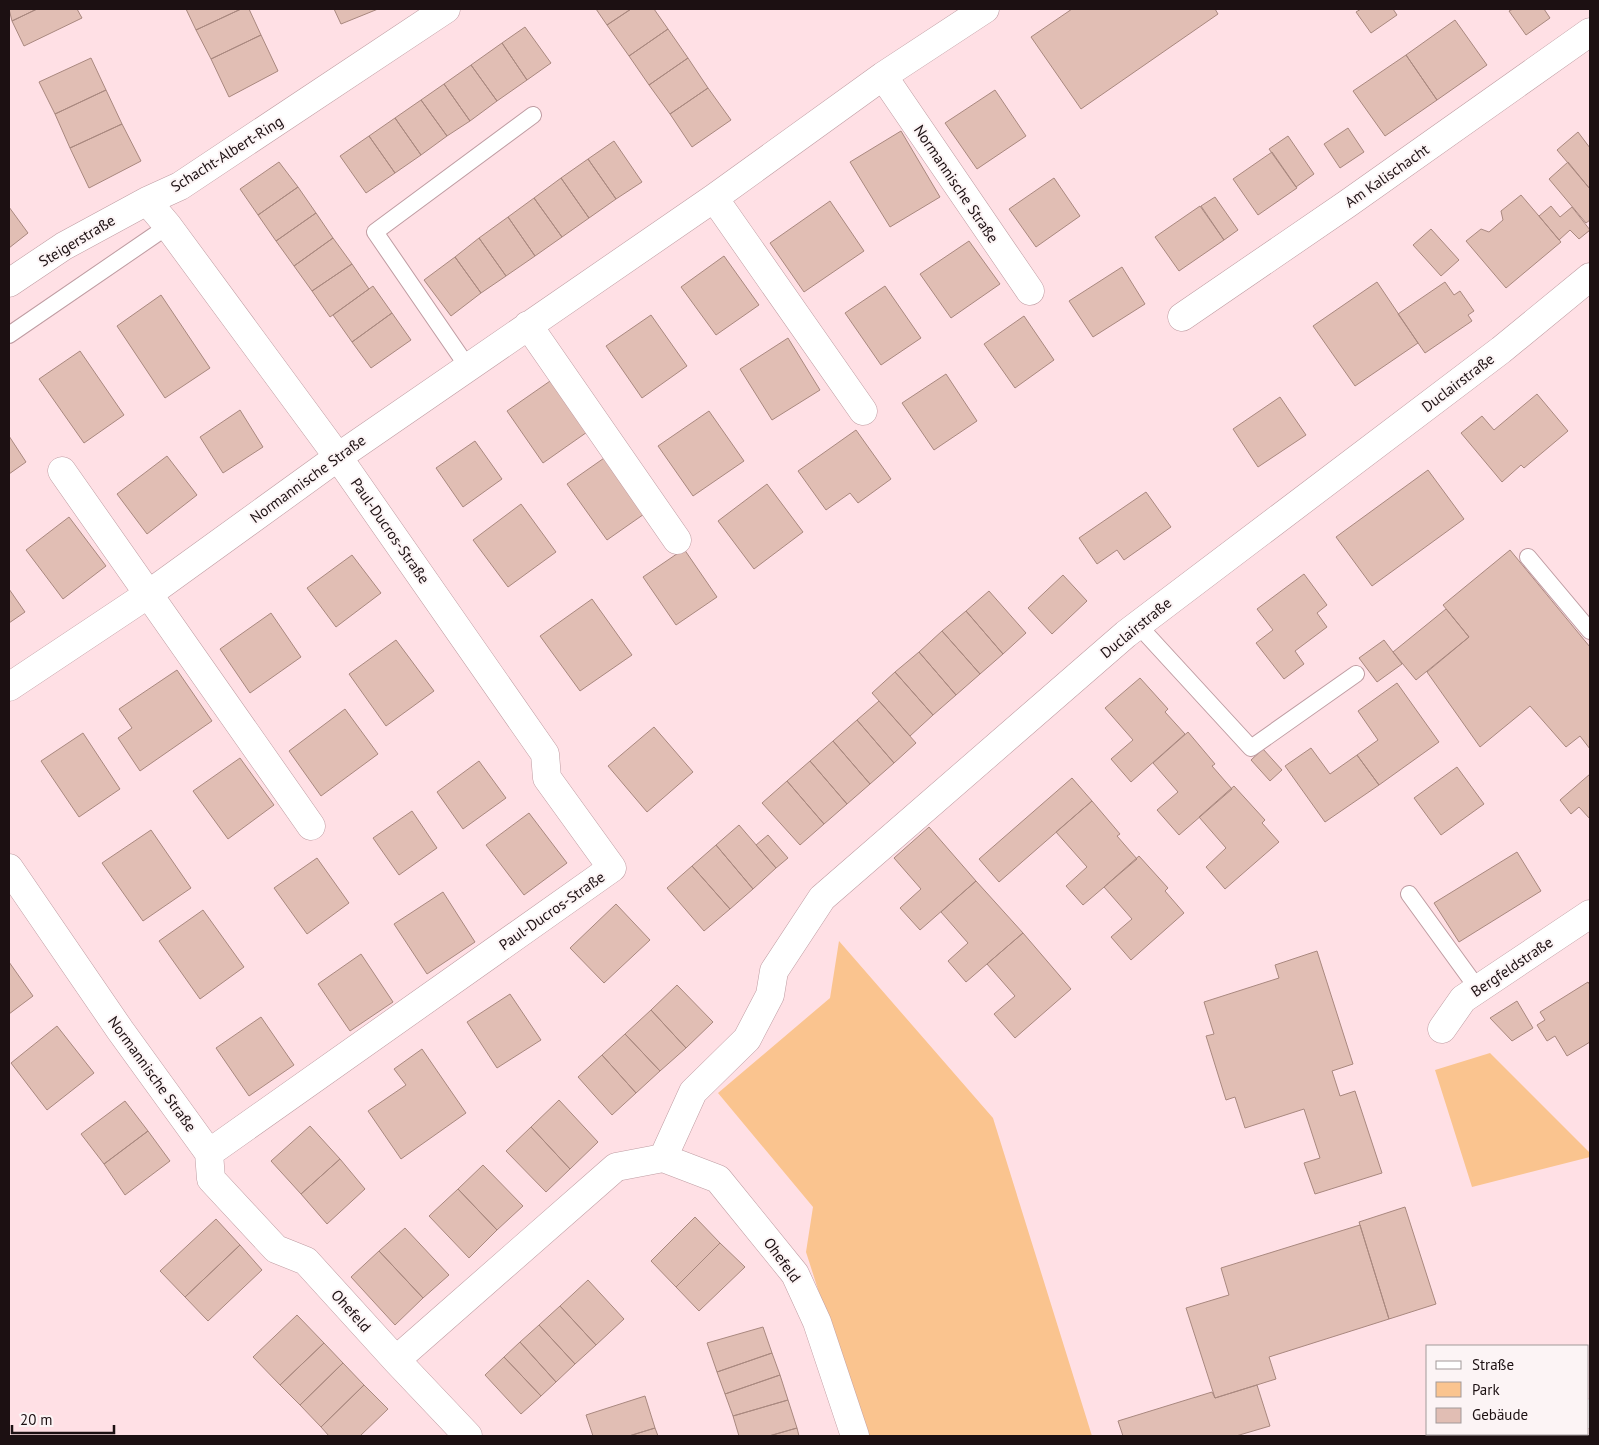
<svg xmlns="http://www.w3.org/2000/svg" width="1599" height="1445" font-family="'PT Sans',sans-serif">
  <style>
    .green { fill: #fac48f }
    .building { fill: #e1beb4; stroke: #a9887f }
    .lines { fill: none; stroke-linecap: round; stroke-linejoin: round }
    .service-casing { stroke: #bf9ca2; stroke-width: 18 }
    .minor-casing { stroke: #bf9ca2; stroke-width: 29 }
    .service { stroke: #fff; stroke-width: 16 }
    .minor { stroke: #fff; stroke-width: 28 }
    .labels { text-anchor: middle; stroke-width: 4; stroke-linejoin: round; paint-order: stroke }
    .street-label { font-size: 15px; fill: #1c1012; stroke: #fcf4f5 }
  </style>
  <rect width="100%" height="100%" fill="#ffe0e5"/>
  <!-- green -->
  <path class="green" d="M839,941L993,1118L1092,1436H865L806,1252L813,1207L718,1093L830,998Z
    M1490,1053L1590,1153V1157L1472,1187L1435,1070Z"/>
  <!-- building -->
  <path class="building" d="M9,9H37L12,21Z
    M37,9H77L82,18L24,46L12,21Z
    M186,9H241L196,30Z
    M241,9H249L261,35L211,59L196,30Z
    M334,9H378L341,24Z
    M596,9H631L607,25Z
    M631,9H654L668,29L629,56L607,25Z
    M1072,9H1215L1218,14L1081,109L1031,37Z
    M1361,9H1393L1397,15L1371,33L1356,12Z
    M1513,9H1544L1550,18L1526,35L1509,11Z
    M1455,20L1487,65L1437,100L1406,55Z
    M525,27L551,63L527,80L502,43Z
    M668,29L688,58L649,85L629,56Z
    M261,35L278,71L229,97L211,59Z
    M502,43L527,80L497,101L471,65Z
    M1406,55L1437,100L1385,136L1353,91Z
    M91,58L106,90L55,114L39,82Z
    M688,58L708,88L670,114L649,85Z
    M471,65L497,101L470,121L444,84Z
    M444,84L470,121L447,136L421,100Z
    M708,88L731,120L692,147L670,114Z
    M106,90L122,124L70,148L55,114Z
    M995,90L1026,136L977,169L945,123Z
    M421,100L447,136L421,155L395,118Z
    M395,118L421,155L395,173L369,136Z
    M122,124L141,161L89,188L70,148Z
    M1348,128L1364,152L1340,168L1324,144Z
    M901,131L940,197L890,227L850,162Z
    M1578,132L1590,148V189L1557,150Z
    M369,136L395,173L366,193L340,156Z
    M1288,136L1314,174L1296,187L1269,149Z
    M614,141L642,182L616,199L588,159Z
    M1272,152L1297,188L1258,215L1233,179Z
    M588,159L616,199L589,218L561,178Z
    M279,162L298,187L258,215L240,189Z
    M1568,162L1590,189V220L1586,223L1549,179Z
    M561,178L589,218L562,237L534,198Z
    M1054,178L1080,216L1036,247L1009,209Z
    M298,187L316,213L276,241L258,215Z
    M1521,195L1561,242L1506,288L1466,241L1481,229L1489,232L1503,220L1501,211Z
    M1215,197L1238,230L1224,240L1201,206Z
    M534,198L562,237L535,256L508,217Z
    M830,201L864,251L804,292L770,243Z
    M1200,206L1224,240L1179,271L1155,237Z
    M1551,206L1560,217L1572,207L1590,230L1579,239L1570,230L1559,240L1539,216Z
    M9,207L28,233L9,248Z
    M316,213L333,238L294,266L276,241Z
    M508,217L535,256L506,276L479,238Z
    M1431,229L1459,260L1441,276L1413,245Z
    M333,238L352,264L312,291L294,266Z
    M479,238L506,276L481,293L455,257Z
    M969,241L1000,284L951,318L920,274Z
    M724,256L759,305L716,335L681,287Z
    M455,257L481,293L451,316L424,280Z
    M352,264L369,289L330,317L312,291Z
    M1122,267L1145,304L1093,337L1069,301Z
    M1377,282L1418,343L1355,386L1313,326Z
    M1445,282L1454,295L1460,291L1474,311L1468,315L1472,321L1425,353L1398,314Z
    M373,286L392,313L352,342L333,315Z
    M885,286L921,338L881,365L845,313Z
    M161,295L210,368L165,398L117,326Z
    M392,313L411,340L371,368L352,342Z
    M651,315L687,366L642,398L606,346Z
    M1024,316L1054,360L1015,388L984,344Z
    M788,338L820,390L772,420L740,369Z
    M80,351L124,415L84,443L39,379Z
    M946,374L977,421L934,450L902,403Z
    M553,379L590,430L543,463L507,411Z
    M1537,394L1568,431L1524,468L1521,465L1502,482L1461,433L1482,416L1494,430Z
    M1280,397L1306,435L1258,467L1233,429Z
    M240,410L263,447L223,473L200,437Z
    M709,411L744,461L693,496L658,446Z
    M856,430L891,479L858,503L850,493L826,510L798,471Z
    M9,436L26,462L9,474Z
    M475,441L502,479L463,507L436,468Z
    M167,456L197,495L147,534L117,494Z
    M607,456L647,512L607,540L567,484Z
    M1428,470L1464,519L1372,586L1336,537Z
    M767,484L803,532L754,569L718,521Z
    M1146,492L1171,527L1124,560L1117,550L1097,564L1079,538Z
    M521,504L556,552L508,587L473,540Z
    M69,517L106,566L63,599L26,550Z
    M684,549L717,597L676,625L643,577Z
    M1510,550L1590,647V749L1580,736L1566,747L1530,706L1480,747L1427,672L1469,637L1443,605Z
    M352,555L381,593L336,627L307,588Z
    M1304,574L1327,605L1317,613L1327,627L1295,651L1304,664L1284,679L1256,643L1273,630L1257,609Z
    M1063,575L1087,601L1052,634L1028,608Z
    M9,589L25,612L9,623Z
    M989,591L1026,633L1003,654L966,611Z
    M592,599L632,655L580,691L540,636Z
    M1446,609L1469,637L1416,680L1393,652Z
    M966,611L1003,654L980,674L942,631Z
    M271,613L301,657L250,693L220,649Z
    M942,631L980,674L956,695L919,652Z
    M396,640L434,691L386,726L349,674Z
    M1384,640L1402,664L1377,682L1359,658Z
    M919,652L956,695L933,715L895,672Z
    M177,670L212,721L140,771L118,738L132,728L119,709Z
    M895,672L933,715L910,736L872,693Z
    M1140,678L1168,709L1165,712L1185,734L1131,782L1111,759L1133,740L1105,708Z
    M1397,683L1439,742L1379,785L1357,755L1378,740L1358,711Z
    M879,701L916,743L894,763L857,720Z
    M345,709L378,754L321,796L289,751Z
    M857,720L894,763L870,784L833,741Z
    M654,727L693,772L647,812L608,766Z
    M1188,732L1215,764L1212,766L1232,789L1179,835L1157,810L1178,792L1153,763Z
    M83,733L120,789L79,817L41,761Z
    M833,741L870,784L847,804L810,761Z
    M1311,748L1330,774L1357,755L1379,785L1325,822L1285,766Z
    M1263,749L1282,770L1270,781L1251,760Z
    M240,758L274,805L228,839L193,791Z
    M479,761L506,798L463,829L437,792Z
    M810,761L847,804L824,824L787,781Z
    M1457,767L1484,804L1441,835L1414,798Z
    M1590,774V819L1579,807L1571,814L1560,800Z
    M1072,778L1092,801L999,882L979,859Z
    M787,781L824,824L800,845L762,803Z
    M1234,786L1265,820L1262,823L1279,842L1225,889L1206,867L1226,848L1199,817Z
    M1092,801L1120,834L1117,836L1137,859L1083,905L1066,886L1087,867L1056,832Z
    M412,811L437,848L399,875L373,838Z
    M529,813L567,863L524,895L486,845Z
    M739,825L776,868L753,889L716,845Z
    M929,827L976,881L920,930L900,908L921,889L894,858Z
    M151,830L191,888L143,921L102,863Z
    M768,835L788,858L776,868L756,845Z
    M716,845L753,889L730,909L692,866Z
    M1517,852L1541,891L1459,942L1434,903Z
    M1139,856L1168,888L1165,891L1184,913L1131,960L1111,937L1132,919L1104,887Z
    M317,858L349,903L307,934L274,888Z
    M692,866L730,909L704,931L667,888Z
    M976,881L1023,933L966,982L948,961L968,943L941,912Z
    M443,892L475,942L427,974L394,924Z
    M616,904L650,940L604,983L570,948Z
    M203,910L244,967L200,999L159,941Z
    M1023,933L1071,989L1015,1038L994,1014L1015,996L987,964Z
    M1317,951L1353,1064L1332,1071L1340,1096L1355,1091L1382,1173L1315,1194L1304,1163L1320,1158L1304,1109L1245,1128L1235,1097L1226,1100L1206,1036L1214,1034L1204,1002L1279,978L1275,965Z
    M361,954L393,1002L350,1031L318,984Z
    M9,962L33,996L9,1014Z
    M1588,982L1590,985V1042L1567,1056L1555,1036L1547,1041L1537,1025L1545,1020L1540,1012Z
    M677,985L713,1022L686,1048L651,1010Z
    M510,994L541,1040L497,1068L467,1022Z
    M1517,1001L1533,1028L1512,1041L1490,1018Z
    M651,1010L686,1048L660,1071L625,1034Z
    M261,1017L294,1065L249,1096L216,1048Z
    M57,1026L94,1073L47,1110L11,1063Z
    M625,1034L660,1071L636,1093L602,1055Z
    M422,1049L466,1113L401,1159L368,1111L406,1085L394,1069Z
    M602,1055L636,1093L612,1115L578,1077Z
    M559,1100L598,1142L570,1169L531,1127Z
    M125,1101L148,1131L104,1164L81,1134Z
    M310,1126L340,1159L301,1194L271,1161Z
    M531,1127L570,1169L546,1192L506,1151Z
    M148,1131L170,1161L125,1195L104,1164Z
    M340,1159L365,1189L327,1224L301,1194Z
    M483,1165L523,1206L497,1230L458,1189Z
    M458,1189L497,1230L469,1258L429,1216Z
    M1405,1207L1436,1304L1389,1319L1359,1222Z
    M695,1217L720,1243L676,1287L651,1261Z
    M216,1219L240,1245L185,1297L160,1271Z
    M1360,1225L1389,1319L1269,1357L1276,1379L1215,1398L1186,1308L1229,1295L1221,1268Z
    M405,1228L449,1275L423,1298L379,1251Z
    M720,1243L745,1267L699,1311L676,1287Z
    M240,1245L262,1270L208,1321L185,1297Z
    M379,1251L423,1298L395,1325L351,1277Z
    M588,1280L624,1319L596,1345L560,1306Z
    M560,1306L596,1345L575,1364L539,1325Z
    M297,1315L324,1343L280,1385L253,1357Z
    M539,1325L575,1364L556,1382L520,1342Z
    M763,1327L772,1353L717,1372L707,1343Z
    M520,1342L556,1382L541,1396L504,1357Z
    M324,1343L343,1363L300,1405L280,1385Z
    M772,1353L780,1375L725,1394L717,1372Z
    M504,1357L541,1396L521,1414L485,1375Z
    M343,1363L364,1385L321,1427L300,1405Z
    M780,1375L788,1400L733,1416L725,1394Z
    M364,1385L388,1409L360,1436H329L321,1427Z
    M1257,1385L1270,1426L1236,1436H1123L1118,1421L1212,1392L1215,1398Z
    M645,1396L655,1428L629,1436H593L586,1415Z
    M788,1400L797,1428L769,1436H739L733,1416Z
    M655,1428L658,1436H629Z
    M797,1428L799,1436H769Z"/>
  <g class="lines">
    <!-- service casing -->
    <g class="service-casing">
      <path id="service" d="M9,335L168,226
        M467,366L375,232L533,115
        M1528,557L1590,631
        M1138,625L1251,748L1356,674
        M1409,894L1478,989"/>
    </g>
    <!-- minor casing -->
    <g class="minor-casing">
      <path id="minor" d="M883,76L1030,291
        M714,198L863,411
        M9,283L64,246L147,201
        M1182,317L1347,204L1590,32
        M528,325L677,540
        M62,471L311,826
        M9,687L150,593L338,457L714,198L883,76L985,9
        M9,868L120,1030L209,1153L211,1179L276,1249L306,1261L396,1360
        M1442,1029L1463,999L1590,914
        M209,1153L612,868L547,778L545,754L338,457L168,226L147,201L180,186L446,9
        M663,1158L718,1179L795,1274L817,1322L855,1436
        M1588,1414L1590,1413
        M468,1436L396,1360L616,1167L663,1158L693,1092L747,1039L770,995L774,971L822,898L1126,634L1501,350L1590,277
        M1518,1436L1525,1434"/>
    </g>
    <!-- service -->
    <use href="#service" class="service"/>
    <!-- minor -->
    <use href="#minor" class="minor"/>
  </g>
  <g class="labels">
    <!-- street labels -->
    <g class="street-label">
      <text transform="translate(227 154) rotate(-32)" y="5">Schacht-Albert-Ring</text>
      <text transform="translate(1387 176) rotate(-35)" y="5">Am Kalischacht</text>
      <text transform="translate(956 184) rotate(56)" y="5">Normannische Straße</text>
      <text transform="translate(77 241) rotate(-31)" y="5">Steigerstraße</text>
      <text transform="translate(1458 383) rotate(-37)" y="5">Duclairstraße</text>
      <text transform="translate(308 479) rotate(-36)" y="5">Normannische Straße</text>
      <text transform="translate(390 531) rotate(55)" y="5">Paul-Ducros-Straße</text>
      <text transform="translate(1136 628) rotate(-39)" y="5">Duclairstraße</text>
      <text transform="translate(552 911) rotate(-35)" y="5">Paul-Ducros-Straße</text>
      <text transform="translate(1512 967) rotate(-34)" y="5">Bergfeldstraße</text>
      <text transform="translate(152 1074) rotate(54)" y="5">Normannische Straße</text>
      <text transform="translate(782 1260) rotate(54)" y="5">Ohefeld</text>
      <text transform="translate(351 1311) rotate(48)" y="5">Ohefeld</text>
    </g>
  </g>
  <!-- border -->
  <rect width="1599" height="1445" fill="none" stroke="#1c1012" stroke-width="20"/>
  <!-- legend -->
  <rect x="1426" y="1345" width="162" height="90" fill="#fcf4f5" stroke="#a2999a"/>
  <rect x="1436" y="1361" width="25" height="8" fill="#ffffff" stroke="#a2999a"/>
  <text x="1472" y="1370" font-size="15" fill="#1c1012">Straße</text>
  <rect x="1436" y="1382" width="25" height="15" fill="#fac48f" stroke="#a2999a"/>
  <text x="1472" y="1395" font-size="15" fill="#1c1012">Park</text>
  <rect x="1436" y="1408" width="25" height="15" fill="#e1beb4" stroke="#a2999a"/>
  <text x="1472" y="1420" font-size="15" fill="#1c1012">Gebäude</text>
  <!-- scale -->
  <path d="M12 1425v8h102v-8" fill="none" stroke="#1c1012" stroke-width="2.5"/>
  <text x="20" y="1425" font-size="15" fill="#1c1012" stroke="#fcf4f5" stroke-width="4" paint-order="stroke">20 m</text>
</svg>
